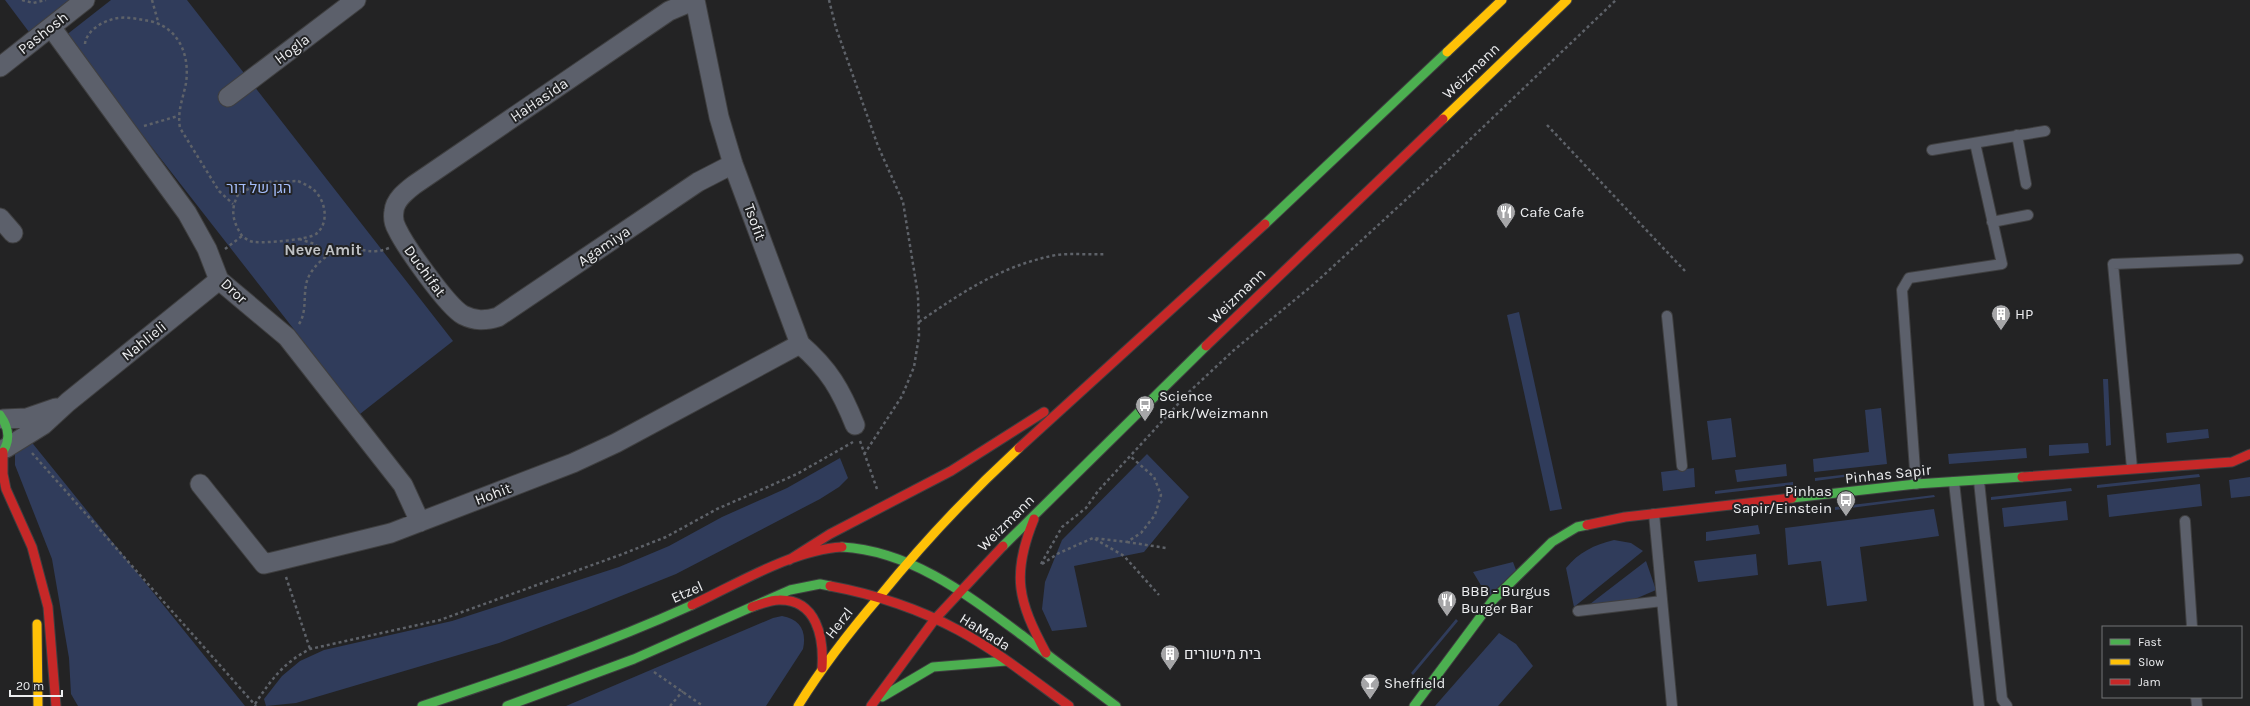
<svg xmlns="http://www.w3.org/2000/svg" width="2250" height="706" font-family="Karla,Heebo,sans-serif">
  <style>
    .green { fill: #303c5b }
    .lines { fill: none; stroke-linecap: round; stroke-linejoin: round }
    .lane-casing { stroke: #3f3f40; stroke-width: 12 }
    .street-casing { stroke: #3f3f40; stroke-width: 21 }
    .fast-casing { stroke: #3f3f40; stroke-width: 11 }
    .slow-casing { stroke: #3f3f40; stroke-width: 11 }
    .jam-casing { stroke: #3f3f40; stroke-width: 11 }
    .path { stroke: #5e6269; stroke-width: 2.5; stroke-dasharray: 3 3; stroke-linecap: butt }
    .lane { stroke: #5c606b; stroke-width: 10 }
    .street { stroke: #5c606b; stroke-width: 19 }
    .fast { stroke: #4caf50; stroke-width: 9 }
    .slow { stroke: #ffc107; stroke-width: 9 }
    .jam { stroke: #c62828; stroke-width: 9 }
    .labels { text-anchor: middle; stroke-width: 4; stroke-linejoin: round; paint-order: stroke }
    .street-label { font-size: 15px; fill: #ecedef; stroke: #222325 }
    .park-label { font-size: 15px; fill: #a4bdfa; stroke: #222325 }
    .poi-label { font-size: 15px; fill: #ecedef; stroke: #222325; text-anchor: start }
    .neighbourhood-label { font-size: 16px; font-weight: bold; fill: #bfc1c4; stroke: #222325 }
  </style>
  <rect width="100%" height="100%" fill="#232324"/>
  <!-- green -->
  <path class="green" d="M5,0H72L29,32Z
    M111,0H187L453,341L360,414L65,36Z
    M1519,312L1562,509L1550,511L1507,315Z
    M2108,379L2111,445L2106,446L2103,379Z
    M1881,408L1887,464L1814,472L1813,459L1869,452L1865,410Z
    M1731,418L1736,457L1712,460L1707,421Z
    M2208,429L2209,438L2167,443L2166,433Z
    M25,434L245,706H78L71,694L69,658L52,559L15,465V452Z
    M2088,443L2089,453L2049,456V445Z
    M2026,448L2027,458L1949,464L1948,454Z
    M1147,454L1189,497L1144,552L1074,566L1087,627L1052,631L1042,609L1045,582L1062,540Z
    M840,458L848,478L839,487L820,499L676,574L586,610L499,643L296,703L266,706L264,699L282,676L300,661L324,650L452,621L619,567L669,546L722,517L787,488Z
    M1786,464L1787,476L1737,482L1735,470Z
    M1694,468L1695,487L1663,491L1661,472Z
    M1859,473V475L1815,481V478Z
    M2199,474L2200,477L2097,488V485Z
    M2250,477V496L2231,498L2229,480Z
    M1793,482V485L1715,494V491Z
    M2200,484L2202,506L2109,517L2107,495Z
    M2071,488L2072,491L1991,500V497Z
    M1934,495L1935,497L1835,510V507Z
    M2066,501L2068,520L2004,527L2002,508Z
    M1934,509L1939,536L1860,547L1867,601L1827,606L1821,561L1788,565L1785,528Z
    M1758,525L1760,534L1706,541V532Z
    M1614,540L1631,543L1643,551L1574,607L1566,568C1579,552 1594,545 1614,540Z
    M1756,554L1758,575L1698,582L1694,561Z
    M1646,561L1656,590L1635,599L1590,604Z
    M1513,562L1516,570L1488,597L1473,572Z
    M782,616C800,619 807,631 803,649L766,706H566L773,618Z
    M1456,619L1458,621L1413,675L1411,673Z
    M1499,633L1516,644L1533,666L1498,706H1435Z"/>
  <g class="lines">
    <!-- lane casing -->
    <g class="lane-casing">
      <path id="lane" d="M2017,135L2026,184
        M1932,150L2045,131
        M1992,222L2028,215
        M1667,316L1682,466
        M2132,468L2113,264L2238,259
        M1979,481L2002,699L2007,706
        M1954,482L1979,706
        M1916,484L1902,290L1909,278L2002,264L1975,143
        M1654,514L1672,706
        M2185,521L2192,627
        M1578,611L1662,601
        M2196,697L2197,706"/>
    </g>
    <!-- street casing -->
    <g class="street-casing">
      <path id="street" d="M695,0L669,11L414,185C405,192 395,200 394,211C393,217 394,224 397,229C405,246 447,306 463,315C475,321 485,321 498,317L698,182L733,164
        M695,0L719,117L733,164L800,344C829,369 841,390 855,425
        M51,27L187,213L207,249L219,280L287,337L403,485L420,522
        M0,67L85,0
        M228,97L356,0
        M0,218L13,233
        M3,419L27,418L56,408
        M6,448L43,425L68,402L219,280
        M200,484L264,564L281,560L391,533L573,463L616,443L800,344"/>
    </g>
    <!-- fast casing -->
    <g class="fast-casing">
      <path id="fast" d="M1265,224L1447,52
        M0,415C10,429 11,442 0,456
        M1792,498L1916,484L2022,477
        M1003,546L1206,346
        M842,547C912,551 969,596 1023,636C1054,660 1085,683 1116,706
        M882,697L933,667L1006,661
        M422,706C513,676 604,645 692,605
        M507,706L634,659L790,590L820,584L830,586
        M1414,706L1493,600L1552,542L1577,527L1587,525"/>
    </g>
    <!-- slow casing -->
    <g class="slow-casing">
      <path id="slow" d="M1447,52L1502,0
        M1443,119L1567,0
        M37,624L38,706
        M798,706C822,667 850,631 880,596C923,543 969,494 1019,448"/>
    </g>
    <!-- jam casing -->
    <g class="jam-casing">
      <path id="jam" d="M1206,346L1443,119
        M1019,448L1265,224
        M3,452V474L6,489L32,547L48,607L56,706
        M2022,477L2232,462L2250,454
        M1034,519C1011,575 1018,601 1046,653
        M1587,525L1625,517L1792,498
        M789,560L830,534L951,471L1044,412
        M830,586C873,594 919,609 958,630C997,651 1033,680 1069,706
        M692,605C737,584 792,550 842,547
        M752,607C761,604 770,600 779,600C817,599 824,638 822,668
        M871,706L935,619L1003,546"/>
    </g>
    <!-- path -->
    <path class="path" d="M22,0L33,3L46,0
      M152,0L159,25
      M829,0L836,28L878,146L903,202L918,295L919,336L914,367L902,396L865,453
      M85,44C86,32 100,23 110,20C123,15 137,19 150,21C179,28 190,55 186,83C183,99 177,111 180,128L219,191L233,204
      M1547,125L1685,271
      M144,126L178,116
      M298,181C305,184 311,187 316,192C326,203 329,224 316,234C307,240 267,243 255,242C250,242 246,239 242,236C232,220 230,209 239,193L265,182Z
      M299,239L315,244L326,257
      M225,249L242,236
      M919,322C964,291 1001,266 1056,255C1072,253 1090,255 1106,254
      M299,324C308,310 302,293 308,278C314,264 333,248 349,248C365,249 371,255 389,248
      M860,441L877,489
      M32,453L256,706
      M1095,539L1124,556L1159,595
      M1127,542L1166,548
      M1041,564L1062,527L1086,508L1098,491L1189,392L1234,350L1314,284L1436,172L1616,0
      M1042,564L1059,553L1093,538L1127,542L1141,533L1155,515L1161,495L1154,477L1130,456
      M286,577L310,649
      M654,672L703,706
      M255,704C271,680 283,663 310,649L440,620L620,555L666,537L717,509L797,474L853,442
      M670,706L683,691"/>
    <!-- lane -->
    <use href="#lane" class="lane"/>
    <!-- street -->
    <use href="#street" class="street"/>
    <!-- fast -->
    <use href="#fast" class="fast"/>
    <!-- slow -->
    <use href="#slow" class="slow"/>
    <!-- jam -->
    <use href="#jam" class="jam"/>
  </g>
  <!-- icons -->
  <defs>
    <g id="restaurant-pin" transform="scale(1)"><path d="M0 17L-7.5 6A9.5 9.5 0 1 1 7.5 6Z" fill="#a6a6a8" stroke="#222325"/><path d="M-5-6h1v4h1v-4h1v4h1v-4h1v5L-1.5 .5V6h-2V.5L-5-1ZM5-6V6H3V1.5H1.5Q1.5-4 5-6Z" fill="#fff"/></g>
    <g id="building-pin" transform="scale(1)"><path d="M0 17L-7.5 6A9.5 9.5 0 1 1 7.5 6Z" fill="#a6a6a8" stroke="#222325"/><path d="M-4-6H4V6H1V3H-1V6H-4ZM-2.5-4.3h1.7v1.8h-1.7ZM.8-4.3h1.7v1.8H.8ZM-2.5-1h1.7V.8h-1.7ZM.8-1h1.7V.8H.8Z" fill="#fff"/></g>
    <g id="bus-pin" transform="scale(1)"><path d="M0 17L-7.5 6A9.5 9.5 0 1 1 7.5 6Z" fill="#a6a6a8" stroke="#222325"/><path d="M-5-6H5V4H4V6H2V4H-2V6H-4V4H-5ZM-3.5-4V0h7V-4ZM-3.5 1.2v1.5H-2V1.2ZM2 1.2v1.5H3.5V1.2Z" fill="#fff"/></g>
    <g id="bar-pin" transform="scale(1)"><path d="M0 17L-7.5 6A9.5 9.5 0 1 1 7.5 6Z" fill="#a6a6a8" stroke="#222325"/><path d="M-6-5H6L.8 .8V4.5H3.5V6h-7V4.5H-.8V.8Z" fill="#fff"/></g>
  </defs>
  <g fill-rule="evenodd">
    <use href="#restaurant-pin" x="1506" y="212"/>
    <use href="#building-pin" x="2001" y="314"/>
    <use href="#bus-pin" x="1145" y="405"/>
    <use href="#bus-pin" x="1846" y="500"/>
    <use href="#restaurant-pin" x="1447" y="600"/>
    <use href="#building-pin" x="1170" y="654"/>
    <use href="#bar-pin" x="1370" y="683"/>
  </g>
  <g class="labels">
    <!-- street labels -->
    <g class="street-label">
      <text transform="translate(43 33) rotate(-38)" y="5">Pashosh</text>
      <text transform="translate(292 49) rotate(-37)" y="5">Hogla</text>
      <text transform="translate(1471 71) rotate(-44)" y="5">Weizmann</text>
      <text transform="translate(539 100) rotate(-34)" y="5">HaHasida</text>
      <text transform="translate(755 222) rotate(70)" y="5">Tsofit</text>
      <text transform="translate(604 246) rotate(-34)" y="5">Agamiya</text>
      <text transform="translate(425 271) rotate(54)" y="5">Duchifat</text>
      <text transform="translate(234 291) rotate(43)" y="5">Dror</text>
      <text transform="translate(1237 296) rotate(-44)" y="5">Weizmann</text>
      <text transform="translate(144 341) rotate(-39)" y="5">Nahlieli</text>
      <text transform="translate(1888 474) rotate(-6)" y="5">Pinhas Sapir</text>
      <text transform="translate(493 494) rotate(-21)" y="5">Hohit</text>
      <text transform="translate(1006 523) rotate(-45)" y="5">Weizmann</text>
      <text transform="translate(687 592) rotate(-24)" y="5">Etzel</text>
      <text transform="translate(839 623) rotate(-52)" y="5">Herzl</text>
      <text transform="translate(985 632) rotate(32)" y="5">HaMada</text>
    </g>
    <!-- park labels -->
    <g class="park-label">
      <text x="259" y="193">הגן של דור</text>
    </g>
    <!-- poi labels -->
    <g class="poi-label">
      <text x="1520" y="217">Cafe Cafe</text>
      <text x="2015" y="319">HP</text>
      <text x="1159" y="401">Science<tspan x="1159" dy="17">Park/Weizmann</tspan></text>
      <text x="1832" y="496" text-anchor="end">Pinhas<tspan x="1832" dy="17">Sapir/Einstein</tspan></text>
      <text x="1461" y="596">BBB - Burgus<tspan x="1461" dy="17">Burger Bar</tspan></text>
      <text x="1184" y="659">בית מישורים</text>
      <text x="1384" y="688">Sheffield</text>
    </g>
    <!-- neighbourhood labels -->
    <g class="neighbourhood-label">
      <text x="323" y="255">Neve Amit</text>
    </g>
  </g>
  <!-- legend -->
  <rect x="2102" y="626" width="140" height="72" fill="#222325" stroke="#737476"/>
  <rect x="2110" y="639" width="20" height="6" fill="#4caf50" stroke="#737476"/>
  <text x="2138" y="646" font-size="12" fill="#ecedef">Fast</text>
  <rect x="2110" y="659" width="20" height="6" fill="#ffc107" stroke="#737476"/>
  <text x="2138" y="666" font-size="12" fill="#ecedef">Slow</text>
  <rect x="2110" y="679" width="20" height="6" fill="#c62828" stroke="#737476"/>
  <text x="2138" y="686" font-size="12" fill="#ecedef">Jam</text>
  <!-- scale -->
  <path d="M10 690v6h52v-6" fill="none" stroke="#ecedef" stroke-width="2"/>
  <text x="16" y="690" font-size="12" fill="#ecedef" stroke="#222325" stroke-width="3" paint-order="stroke">20 m</text>
</svg>
